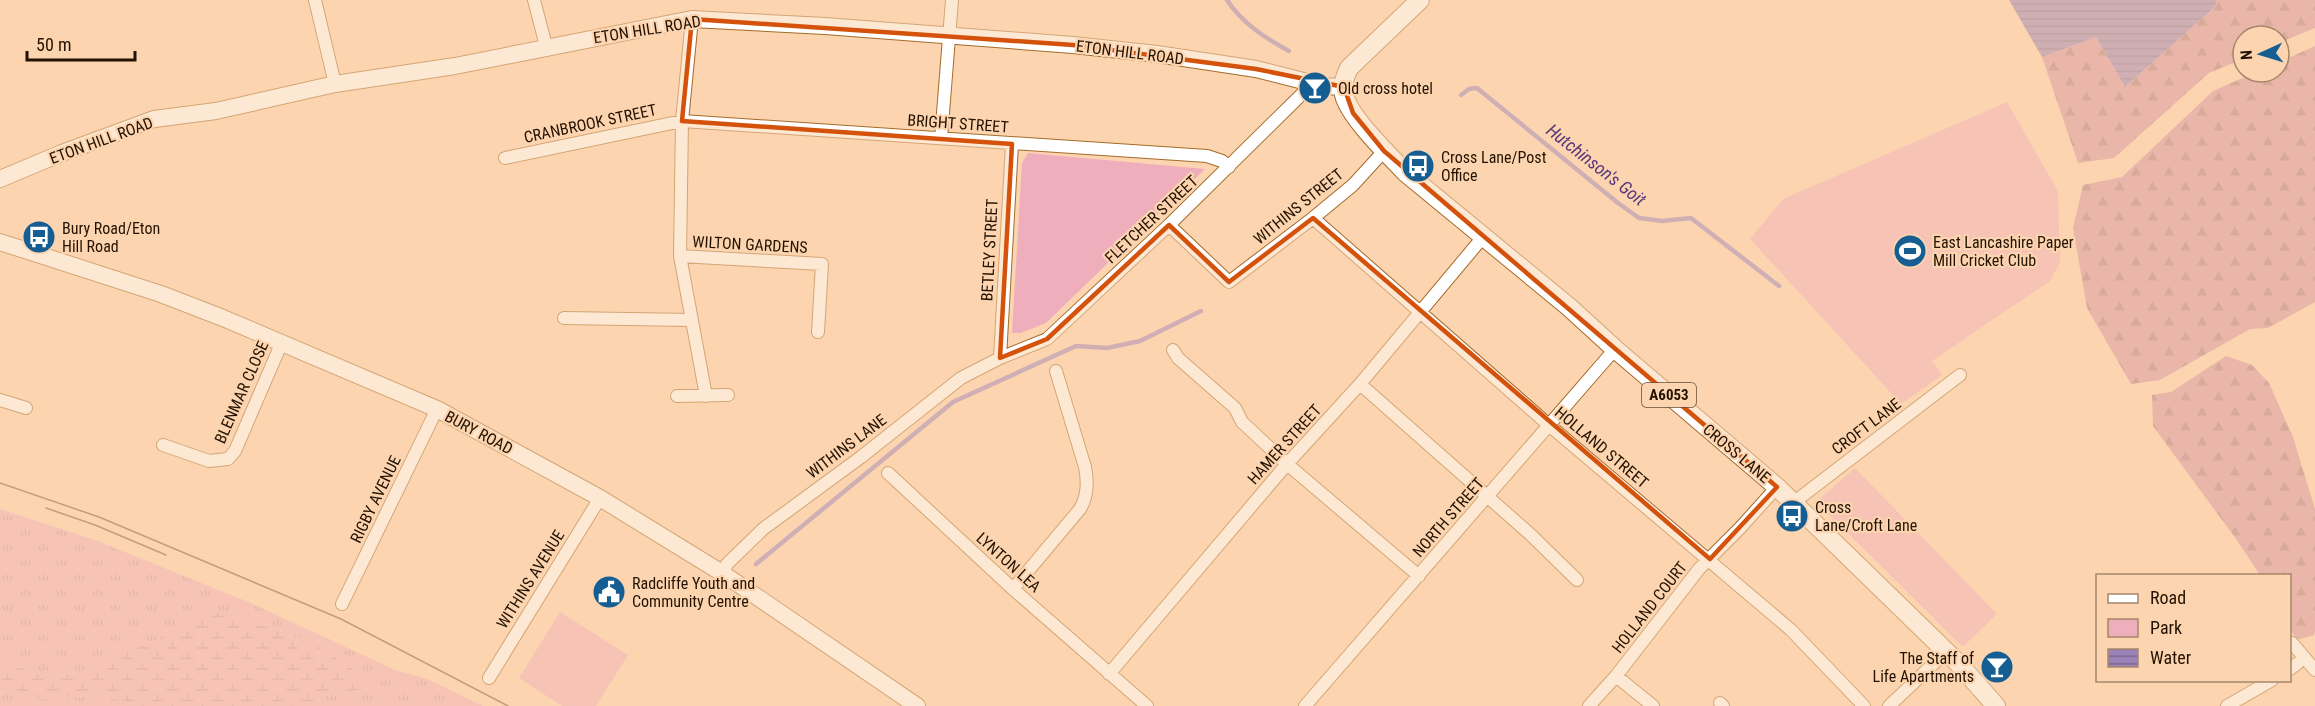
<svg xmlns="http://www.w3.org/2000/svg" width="2315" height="706" font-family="'Roboto Condensed',sans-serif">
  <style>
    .grass { fill: url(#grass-tufts) }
    .forest { fill: url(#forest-firs) }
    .wetland { fill: url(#wetland-marsh) }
    .park { fill: #efaebb }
    .water { fill: url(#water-rules) }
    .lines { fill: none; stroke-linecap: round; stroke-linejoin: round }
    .stream { stroke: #9a82b6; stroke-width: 4.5 }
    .street-casing { stroke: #a56b2a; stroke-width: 14 }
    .secondary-casing { stroke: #a56b2a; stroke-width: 18 }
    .primary-casing { stroke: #a56b2a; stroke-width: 20 }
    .street { stroke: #fff; stroke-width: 12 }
    .secondary { stroke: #fff; stroke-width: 16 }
    .primary { stroke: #fff; stroke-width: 18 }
    .tram { stroke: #765d44; stroke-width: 1.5 }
    .marked { fill: none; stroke: #d4520b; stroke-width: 4.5; stroke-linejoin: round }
    .labels { text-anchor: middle; stroke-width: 4.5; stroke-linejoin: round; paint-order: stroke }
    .shield { fill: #fcd5b0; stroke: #644c36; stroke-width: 1.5 }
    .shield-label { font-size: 15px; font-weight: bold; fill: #231201 }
    .street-label { font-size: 16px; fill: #231201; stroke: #fcd5b0 }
    .poi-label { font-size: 16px; fill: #231201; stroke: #fcd5b0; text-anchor: start }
    .water-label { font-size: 18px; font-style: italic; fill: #593879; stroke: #fcd5b0 }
  </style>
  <defs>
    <pattern id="grass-tufts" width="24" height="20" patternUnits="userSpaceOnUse" patternTransform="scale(1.5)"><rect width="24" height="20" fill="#efaebb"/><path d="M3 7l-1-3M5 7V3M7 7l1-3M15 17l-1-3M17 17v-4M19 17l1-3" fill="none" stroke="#cd959f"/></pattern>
    <pattern id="forest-firs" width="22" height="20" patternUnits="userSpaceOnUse" patternTransform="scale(1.5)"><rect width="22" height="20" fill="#d2919f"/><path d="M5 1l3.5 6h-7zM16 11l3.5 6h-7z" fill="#aa757f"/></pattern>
    <pattern id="wetland-marsh" width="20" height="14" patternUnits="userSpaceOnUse" patternTransform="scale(1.5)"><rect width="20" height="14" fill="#efaebb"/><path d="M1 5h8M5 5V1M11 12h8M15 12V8" fill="none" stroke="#cd959f"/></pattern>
    <pattern id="water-rules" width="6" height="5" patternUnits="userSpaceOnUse" patternTransform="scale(1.5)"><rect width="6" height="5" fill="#9a82b6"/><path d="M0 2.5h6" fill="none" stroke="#7d6992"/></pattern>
  </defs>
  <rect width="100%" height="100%" fill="#fcd5b0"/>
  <!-- grass -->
  <path class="grass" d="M0,509L95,540L251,603L395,670L425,678L483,706H277L324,702L319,696L359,690L311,642L220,611L169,636L77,675L38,674L0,660Z
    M0,692L47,699L104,695L139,706H0Z"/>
  <!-- forest -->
  <path class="forest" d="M2217,0H2315V28L2279,43V36H2243V59L2209,73L2114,158L2078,163L2042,57L2096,37L2125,87L2215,7Z
    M2315,46V302L2268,328L2250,329L2160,380L2131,384L2087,308L2073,228L2083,185L2122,177L2213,91L2256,72H2279V62Z
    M2226,356L2252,365L2269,383L2293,437L2315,509V631L2314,635L2296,640L2290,628V576L2260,575L2236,539L2153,426L2152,395L2171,392Z"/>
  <!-- wetland -->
  <path class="wetland" d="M220,611L311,642L359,673V690L319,696L325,703L283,706H139L104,695L47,699L0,692V660L38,674L77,675Z"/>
  <!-- park -->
  <path class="park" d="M2007,102L2058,191L2060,262L2050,281L1932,361L1942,375L1901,404L1750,239L1783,199Z
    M1028,153L1205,169L1046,323L1021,333H1012L1022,163Z
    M1855,468L1997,614L1963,647L1816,502Z
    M560,612L628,655L596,706H562L519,678Z"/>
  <!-- water -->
  <path class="water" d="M2009,0H2217L2215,7L2125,87L2096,37L2042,57Z"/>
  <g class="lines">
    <!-- stream -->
    <path class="stream" d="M1227,0C1242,23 1265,38 1289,51
      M1461,95L1469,89L1477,88L1618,203L1639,218L1662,221L1691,218L1779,286
      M756,564L953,402L1076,346L1107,348L1140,341L1201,311"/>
    <!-- street casing -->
    <g class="street-casing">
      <path id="street" d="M315,0L335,84
        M534,0L546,46
        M692,19L682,121L680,256L706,396
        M941,138L952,0
        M505,158L682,121L1207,156L1222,161L1229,167
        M1313,218L1550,426L1791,630L1864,706
        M1169,225L1229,282L1313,218L1353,185L1384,151
        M680,256L822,264L818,332
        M564,318L692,320
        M1173,350L1178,358L1235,408L1242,422L1287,464L1419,576
        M1000,358L1012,144
        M1360,384L1531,535L1577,580
        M677,396L728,395
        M0,400L26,408
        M163,445L209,461L228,459L235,451L282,342
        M888,473L1013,589L1147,706
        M1793,503L1960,375
        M722,573L727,564L763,529L861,457L961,378L1000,358L1047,339L1169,225L1304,92L1307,82
        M1013,589L1080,509C1088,496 1088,482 1085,467L1056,371
        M342,604L437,409
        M2292,643L2315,670
        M2290,669L2298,663
        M1109,674L1287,464L1360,384L1483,237
        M1616,676L1653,706
        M489,678L600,498
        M1720,703L1723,706
        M1305,706L1615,349
        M1589,706L1616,676L1699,569L1741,527L1777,487
        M1889,706L1946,652
        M2227,706L2272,680"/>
    </g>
    <!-- secondary casing -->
    <g class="secondary-casing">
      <path id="secondary" d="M0,179L62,153L154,119L216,111L335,84L455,66L692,19L825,26L1073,45L1157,54L1256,69L1323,86L1344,87
        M0,242L161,294L223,318L437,409L600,498L722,573L917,706"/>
    </g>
    <!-- primary casing -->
    <g class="primary-casing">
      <path id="primary" d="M1420,0L1349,68C1345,76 1342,85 1344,95C1350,118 1389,155 1406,173L1569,307L1615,349L1777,487L1959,664L1996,706"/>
    </g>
    <!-- street -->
    <use href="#street" class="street"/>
    <!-- secondary -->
    <use href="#secondary" class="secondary"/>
    <!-- primary -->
    <use href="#primary" class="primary"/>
    <!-- tram -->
    <path class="tram" d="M0,483L99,517L341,619L508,706
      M46,508L95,525L166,555"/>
  </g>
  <!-- marked area -->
  <path d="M0 0H2315V706H0ZM692,19L1073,45L1256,69L1344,87L1353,113L1384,151L1777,487L1710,559L1313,218L1229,282L1169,225L1047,339L1000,358L1012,144L682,121Z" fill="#fcd5b0" fill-opacity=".55" fill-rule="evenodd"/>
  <path class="marked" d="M692,19L1073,45L1256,69L1344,87L1353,113L1384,151L1777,487L1710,559L1313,218L1229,282L1169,225L1047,339L1000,358L1012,144L682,121Z"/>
  <!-- icons -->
  <defs>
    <g id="bar-disc" transform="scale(1.725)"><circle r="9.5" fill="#165e92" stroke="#fcd5b0"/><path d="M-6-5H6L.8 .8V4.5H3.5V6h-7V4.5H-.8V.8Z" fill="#fff"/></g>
    <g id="bus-disc" transform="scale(1.725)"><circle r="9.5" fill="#165e92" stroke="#fcd5b0"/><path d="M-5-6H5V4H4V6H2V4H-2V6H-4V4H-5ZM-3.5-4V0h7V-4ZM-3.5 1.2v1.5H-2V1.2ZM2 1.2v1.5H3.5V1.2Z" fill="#fff"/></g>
    <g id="stadium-disc" transform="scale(1.725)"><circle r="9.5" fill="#165e92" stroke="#fcd5b0"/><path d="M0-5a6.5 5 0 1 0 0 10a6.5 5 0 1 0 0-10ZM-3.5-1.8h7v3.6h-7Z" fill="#fff"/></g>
    <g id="civic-disc" transform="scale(1.725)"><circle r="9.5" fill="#165e92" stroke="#fcd5b0"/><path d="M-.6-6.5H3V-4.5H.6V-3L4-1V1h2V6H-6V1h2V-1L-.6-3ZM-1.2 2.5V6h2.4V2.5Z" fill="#fff"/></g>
  </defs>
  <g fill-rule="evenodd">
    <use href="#bar-disc" x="1315" y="88"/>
    <use href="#bus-disc" x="1418" y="166"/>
    <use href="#bus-disc" x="39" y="237"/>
    <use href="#stadium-disc" x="1910" y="251"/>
    <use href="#bus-disc" x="1792" y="516"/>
    <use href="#civic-disc" x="609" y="592"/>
    <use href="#bar-disc" x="1997" y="667"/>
  </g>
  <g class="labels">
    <!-- shield labels -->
    <rect class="shield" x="1642" y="383" width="54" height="24" rx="4.5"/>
    <g class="shield-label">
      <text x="1669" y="400">A6053</text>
    </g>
    <!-- street labels -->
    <g class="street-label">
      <text transform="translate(647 29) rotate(-9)" y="6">ETON HILL ROAD</text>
      <text transform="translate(1130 52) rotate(7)" y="6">ETON HILL ROAD</text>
      <text transform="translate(590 123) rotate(-12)" y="6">CRANBROOK STREET</text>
      <text transform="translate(958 123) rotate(4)" y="6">BRIGHT STREET</text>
      <text transform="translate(101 140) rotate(-20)" y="6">ETON HILL ROAD</text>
      <text transform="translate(1298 206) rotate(-39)" y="6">WITHINS STREET</text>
      <text transform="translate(1151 219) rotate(-43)" y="6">FLETCHER STREET</text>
      <text transform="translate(750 244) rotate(3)" y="6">WILTON GARDENS</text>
      <text transform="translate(989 250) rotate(-87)" y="6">BETLEY STREET</text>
      <text transform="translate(241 392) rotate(-66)" y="6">BLENMAR CLOSE</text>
      <text transform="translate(1866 426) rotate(-37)" y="6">CROFT LANE</text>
      <text transform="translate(479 432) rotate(28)" y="6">BURY ROAD</text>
      <text transform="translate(1284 444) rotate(-48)" y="6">HAMER STREET</text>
      <text transform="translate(846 446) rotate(-37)" y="6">WITHINS LANE</text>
      <text transform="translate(1602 447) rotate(40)" y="6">HOLLAND STREET</text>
      <text transform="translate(1737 453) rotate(40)" y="6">CROSS LANE</text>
      <text transform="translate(375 499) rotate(-64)" y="6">RIGBY AVENUE</text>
      <text transform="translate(1448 517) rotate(-49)" y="6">NORTH STREET</text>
      <text transform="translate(1009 562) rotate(42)" y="6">LYNTON LEA</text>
      <text transform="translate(530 579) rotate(-58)" y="6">WITHINS AVENUE</text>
      <text transform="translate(1649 607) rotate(-52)" y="6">HOLLAND COURT</text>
    </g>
    <!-- poi labels -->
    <g class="poi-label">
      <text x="1338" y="94">Old cross hotel</text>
      <text x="1441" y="163">Cross Lane/Post<tspan x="1441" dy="18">Office</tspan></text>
      <text x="62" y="234">Bury Road/Eton<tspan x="62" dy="18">Hill Road</tspan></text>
      <text x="1933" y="248">East Lancashire Paper<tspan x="1933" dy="18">Mill Cricket Club</tspan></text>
      <text x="1815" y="513">Cross<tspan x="1815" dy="18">Lane/Croft Lane</tspan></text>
      <text x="632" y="589">Radcliffe Youth and<tspan x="632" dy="18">Community Centre</tspan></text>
      <text x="1974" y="664" text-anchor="end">The Staff of<tspan x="1974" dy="18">Life Apartments</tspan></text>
    </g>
    <!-- water labels -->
    <g class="water-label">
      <text transform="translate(1596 165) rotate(38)" y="6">Hutchinson's Goit</text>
    </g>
  </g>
  <!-- legend -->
  <rect x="2096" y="574" width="195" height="108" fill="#fcd5b0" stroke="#a5876a" stroke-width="1.5"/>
  <rect x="2108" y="594" width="30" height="9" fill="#ffffff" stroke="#a5876a" stroke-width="1.5"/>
  <text x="2150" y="604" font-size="18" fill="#231201">Road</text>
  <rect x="2108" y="619" width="30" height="18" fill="#efaebb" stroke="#a5876a" stroke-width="1.5"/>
  <text x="2150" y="634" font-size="18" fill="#231201">Park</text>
  <rect x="2108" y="649" width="30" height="18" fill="url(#water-rules)" stroke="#a5876a" stroke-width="1.5"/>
  <text x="2150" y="664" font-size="18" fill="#231201">Water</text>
  <!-- north arrow -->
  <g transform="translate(2261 54) rotate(266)"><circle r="28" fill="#fcd5b0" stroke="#a5876a" stroke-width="1.5"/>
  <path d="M0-4.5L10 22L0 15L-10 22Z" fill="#165e92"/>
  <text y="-9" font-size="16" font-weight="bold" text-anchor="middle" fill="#231201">N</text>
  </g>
  <!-- scale -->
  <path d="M27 51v9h108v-9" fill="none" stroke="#231201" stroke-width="3"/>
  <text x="36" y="51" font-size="18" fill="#231201" stroke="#fcd5b0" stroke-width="4.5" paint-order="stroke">50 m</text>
</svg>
